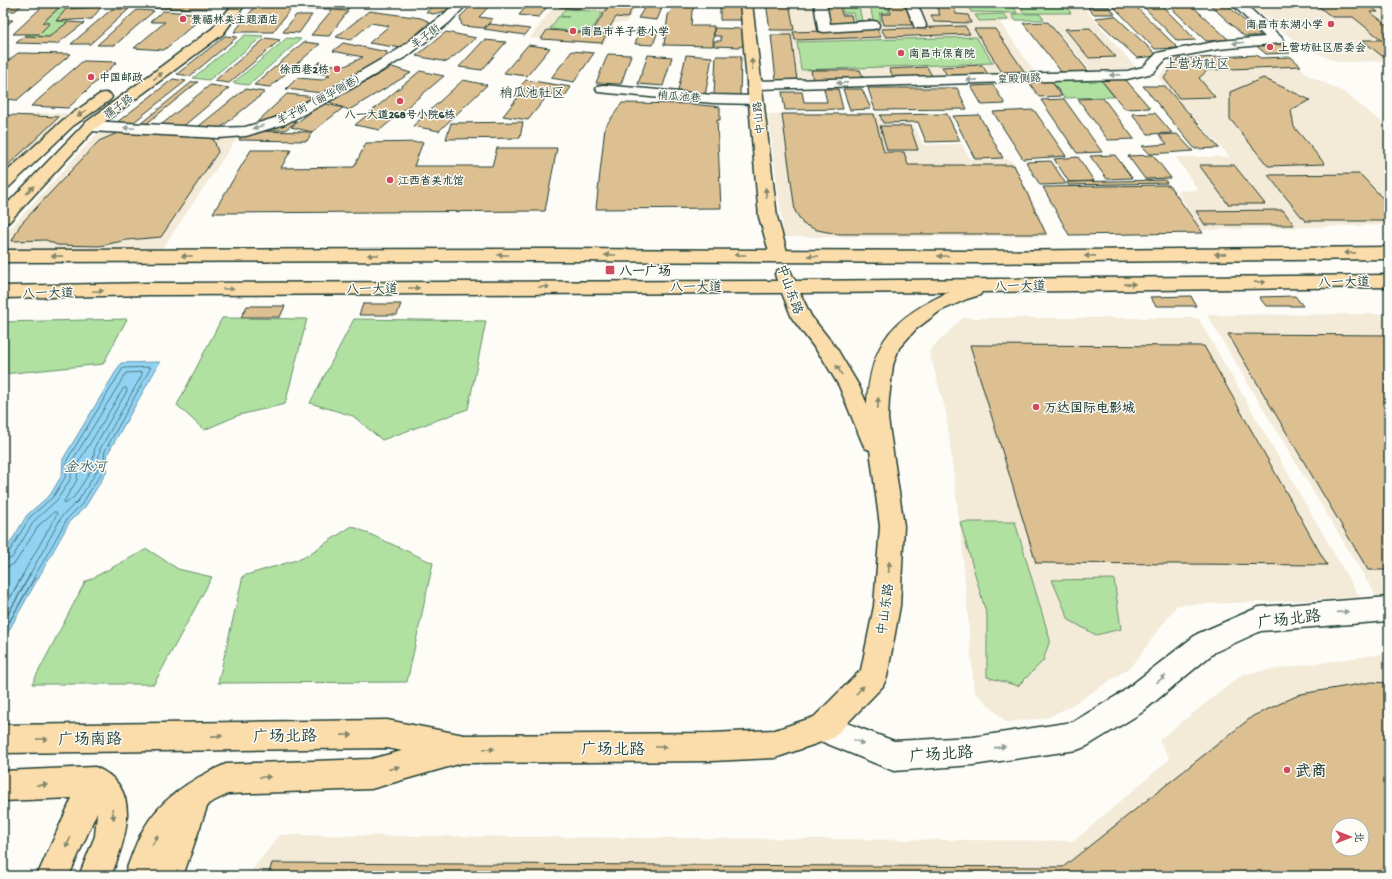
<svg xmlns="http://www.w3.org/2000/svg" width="1392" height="879" font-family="'Gochi Hand','LXGW WenKai TC',sans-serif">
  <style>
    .built { fill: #f3ead8; fill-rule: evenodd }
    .green { fill: #b0e1a1; stroke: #688f6a }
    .water { fill: #92d3f4; stroke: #6497a7 }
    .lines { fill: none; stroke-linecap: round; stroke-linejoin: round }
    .shore-far1 { stroke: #4d7981; stroke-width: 1 }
    .shore { stroke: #4d7981; stroke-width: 1.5 }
    .building { fill: #ddc091; stroke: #1f3d34; fill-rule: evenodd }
    .minor-casing { stroke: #1f3d34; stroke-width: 3 }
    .major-casing { stroke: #1f3d34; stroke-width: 3 }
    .highway-casing { stroke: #1f3d34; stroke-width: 3 }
    .minor { fill: #fdfcf7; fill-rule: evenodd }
    .major { fill: #faddab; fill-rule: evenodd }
    .highway { fill: #faddab; fill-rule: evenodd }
    .oneway { fill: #8e9c96 }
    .oneway2 { fill: #82856a }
    .poi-dot { fill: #d1495b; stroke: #fdfcf7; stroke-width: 1.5 }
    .labels { text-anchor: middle; stroke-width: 3; stroke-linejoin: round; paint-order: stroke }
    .far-poi-label { font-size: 11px; font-weight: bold; fill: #1f3d34; stroke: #fdfcf7; text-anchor: start }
    .far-street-label { font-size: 11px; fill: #1f3d34; stroke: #fdfcf7 }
    .far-quarter-label { font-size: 13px; fill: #1f3d34; stroke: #fdfcf7 }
    .poi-label { font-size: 13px; font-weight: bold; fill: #1f3d34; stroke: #fdfcf7; text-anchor: start }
    .street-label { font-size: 13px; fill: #1f3d34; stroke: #fdfcf7 }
    .water-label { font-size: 14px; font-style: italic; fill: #3c6264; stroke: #fdfcf7 }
    .near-street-label { font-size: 16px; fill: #1f3d34; stroke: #fdfcf7 }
    .near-poi-label { font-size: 16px; font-weight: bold; fill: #1f3d34; stroke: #fdfcf7; text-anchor: start }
  </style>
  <rect width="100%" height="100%" fill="#fdfcf7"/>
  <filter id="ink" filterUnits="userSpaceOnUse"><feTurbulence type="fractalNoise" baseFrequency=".025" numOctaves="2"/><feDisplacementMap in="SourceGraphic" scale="8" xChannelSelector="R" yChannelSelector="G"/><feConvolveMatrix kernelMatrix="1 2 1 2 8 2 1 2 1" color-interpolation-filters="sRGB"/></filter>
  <g filter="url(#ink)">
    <!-- built -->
    <path class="built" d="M591,3H631L637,4L626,23H615L604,45L530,38L553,7L586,9Z
      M777,3H1080L1136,68L1091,71L1048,20L1000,22L1036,74L785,82Z
      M1246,3H1389V61L1337,62L1302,46Z
      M1292,57L1308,75L1345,93L1389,128V225L1201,230L1177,191L1198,190L1176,157H1230L1158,78L1173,59Z
      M35,113H74L3,176V143Z
      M879,113L882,124H914L923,145L962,144L970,159H1008L1014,163L1049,236L784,237L768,114Z
      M101,129L237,138L162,249L3,250V236Z
      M1389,314V596H1376L1207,315Z
      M963,318H1198L1360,598L1177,605L1131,667L1069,707L1046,718L1006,722L974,691L962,544L946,412L929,351Z
      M1389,653V876H247L280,835L1074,841L1170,759L1159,740L1243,674ZM1338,825H1362V849H1338Z"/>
    <!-- green -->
    <path class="green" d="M842,3H858L862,21H855L853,13H843Z
      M870,3L886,4L889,13H879L881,21H873Z
      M967,3H1012L1017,13L971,12Z
      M1019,3H1064L1071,13H1024Z
      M70,5L57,21L68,22L49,37L25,36L27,34H39L50,23H42L61,6Z
      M565,9L603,12L590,33L550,29L558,17H569L560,16Z
      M1004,14L1008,20L979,21L975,15Z
      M1012,14H1040L1044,20H1015Z
      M245,35L263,36L209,80L193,78Z
      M976,37L993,63L801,70L797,42Z
      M287,38L301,39L248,85L233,83Z
      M1098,76L1114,97L1064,98L1050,78Z
      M222,318L307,319L285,404L239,415L204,430L177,405Z
      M127,319L103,364L3,374V322Z
      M354,319L486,321L468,409L382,440L353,416L310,403Z
      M960,522H1015L1050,640L1043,661L1018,686L987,677V616Z
      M352,526L433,563L407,682L218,683L243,576L303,558Z
      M147,549L178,569L212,577L154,684H32L85,582Z
      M1114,579L1121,629L1096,635L1069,620L1052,580Z"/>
    <!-- water -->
    <path class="water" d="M160,362L108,453L106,473L85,507L70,521L3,641V555L27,515L50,495L62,475L63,459L121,363Z"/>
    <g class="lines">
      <!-- shore-far1 -->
      <path class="shore-far1" d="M126,388L127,391L95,446L92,469L74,497L65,504L64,501L77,480L78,463L123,389Z
        M3,556L8,554L30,517L53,497L66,476L67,460L123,368L151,367L105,451L102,472L82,504L67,519L35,576
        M3,561L12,558L34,521L57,500L71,478L72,461L126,373L142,372V375L100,449L97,471L78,501L62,516L29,576
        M3,567L10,566L15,563L39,525L54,512H56L57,514L22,576"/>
      <!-- shore -->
      <path class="shore" d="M3,610L23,575
        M3,623L30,575
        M3,633L36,575"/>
    </g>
    <!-- building -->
    <path class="building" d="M3,3H24L15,11H3Z
      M159,3H211L207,9L153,8Z
      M258,3H295L273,32H234Z
      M301,3H352L348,9H297Z
      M395,3H429L426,6L394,4Z
      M436,3H458L451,10L433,14L426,12Z
      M474,3H492L479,17L493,19L484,28L462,26L460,17Z
      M529,3H550L539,17L519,15Z
      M562,3H587L584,9L559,7Z
      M677,3H697L692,11L691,26H714L713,46L664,45L668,15Z
      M720,3H741L742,20H720Z
      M766,3H789L794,30H770Z
      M823,3H839L842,15H851L853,24H826Z
      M882,3H905L912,25H884L881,14H891L888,3Z
      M928,3H961L962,6H953L956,14L968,15L971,23L934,22L931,15H940L936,4H928Z
      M1081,3H1108L1110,6H1084Z
      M1110,3H1132L1178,48L1155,49Z
      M1140,3H1159L1196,40L1177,41Z
      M1166,3H1189L1229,40L1206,41Z
      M1208,3H1225L1261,36H1244Z
      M1314,3H1367L1378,12H1370L1389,26V56H1382L1362,40H1382L1353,17H1332Z
      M609,5L633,7L627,18L616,17L608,30L594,29Z
      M43,6H61L42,23H50L39,34H13Z
      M101,7L92,19L56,21L66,9Z
      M645,7L662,8L657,20L638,18Z
      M1088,8H1110L1115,14H1093Z
      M112,9H129L90,44H71Z
      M137,10L154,11L115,45H97Z
      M332,10L348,11L329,36L311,35Z
      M163,11L206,14L164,50L134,48L165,22H150Z
      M369,11L421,18L430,22L401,48L369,43L389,26L371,23L351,40L336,37Z
      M296,15H312L299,33L283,32Z
      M1115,16L1158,56L1137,58L1095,18Z
      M3,20H13L3,28Z
      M68,22L84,23L57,44L16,43L25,36L49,37Z
      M1048,22L1090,73L1063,74L1023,23Z
      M490,24L530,29L525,35L484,29Z
      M965,26L970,34L886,37L881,29Z
      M714,28L744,29V45L740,47L714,46V41H721V36H714Z
      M1090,28L1116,57L1089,58L1065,29Z
      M877,29L881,37L795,40L793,32Z
      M974,29H995L1024,71L1002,72Z
      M547,30L606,34L602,43L541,39Z
      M640,30L658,31L653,45L635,44Z
      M446,32L476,38L447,62L416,56Z
      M771,35H791L797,80H776Z
      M225,36L237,37L190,76L177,74Z
      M266,38L280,40L229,83L214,81Z
      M484,40L506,42L482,70L459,67Z
      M304,42L320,44L270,87L254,85Z
      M1277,42L1290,53L1266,54L1254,44Z
      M343,43L387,52V57L323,93L286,89L297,78L322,80L330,75L307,71L320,62L343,67L363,57L333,51Z
      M528,45L550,48L527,76L504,73Z
      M572,51L594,53L574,82L551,78Z
      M18,53L71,54L17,100L3,99V65Z
      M608,54L631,55L621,84L596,83Z
      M648,55L672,57L663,86L638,84Z
      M686,55L712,57L705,96L677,95Z
      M1257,55L1260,58L1291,57L1301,66L1208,70L1199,78L1215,97L1179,98L1164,78L1179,59Z
      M716,56H741L740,96L714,95Z
      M83,61L117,62L68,108L31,106Z
      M982,65L989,76L948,77L942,67Z
      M392,67L411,73L349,110L329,102Z
      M927,67L932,76L894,78L889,69Z
      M811,70H860L864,80L813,81Z
      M420,71L444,76L380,130L355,125Z
      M1049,78L1062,96L1039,97L1027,79Z
      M1263,78L1310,100L1291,110L1294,127L1325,164L1268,166L1230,119V92Z
      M173,79L186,81L130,125L116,123Z
      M1125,79L1150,108L1125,109L1101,80Z
      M463,80L487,85L439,131L413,126Z
      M526,80L571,87L565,96L518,89Z
      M192,82H198L146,124H140Z
      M210,85L229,88L181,128L161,125Z
      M993,85L1005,104L982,105L971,86Z
      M1143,86H1165L1219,148L1195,149Z
      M868,88H957L967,109L875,110Z
      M245,89L265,92L219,129L199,126Z
      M824,89H838L843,109L785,110L782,92H802L804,102H827Z
      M843,89H862L871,109L850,110Z
      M523,91L548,95L528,120L503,116Z
      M287,94L316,97L264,122L258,121Z
      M1103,98L1134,139L1108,140L1078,99Z
      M1064,99L1102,152L1077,153L1041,100Z
      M323,103L343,108L312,132L291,127Z
      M622,103L691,104L720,107V120H717L721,208L596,209L605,127Z
      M1034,110L1066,156L1023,159L993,112Z
      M1155,113L1172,133L1148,134L1132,114Z
      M782,114H874L884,152H904L908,165H1014L1046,234H838L817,230L803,224L795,211Z
      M947,114L960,141L926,142L918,122L883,123L880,115Z
      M9,115L59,117L3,170V120Z
      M979,115L1003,158L975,159L953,116Z
      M289,120L296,122L285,130H268Z
      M523,122L520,138L446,139L451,123Z
      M880,126H910L918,150H887Z
      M245,131L312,132L307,141L239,140Z
      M126,132L207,137L214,140L218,152L161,237L127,240L99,246L57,245L46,240L12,241L20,225L99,141L115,134Z
      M1177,134L1193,151L1150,154L1142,146L1167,144L1159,135Z
      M423,142L414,166H492L497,148H557L545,211L213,213L251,150H291L281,168L354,167L366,143Z
      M1115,155L1132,178L1107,179L1090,156Z
      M1153,155L1171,178L1145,179L1128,156Z
      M1078,157L1094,181L1069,182L1054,159Z
      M1051,161L1066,184L1040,185L1026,162Z
      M1199,165H1234L1265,204H1228Z
      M1360,174L1389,205V221H1305L1268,175Z
      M1165,180L1167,183L1068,185L1067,182Z
      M1169,185L1203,233L1069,235L1043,187Z
      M1283,210L1294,225H1205L1196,211Z
      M1191,296L1196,306H1156L1150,297Z
      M1295,296L1303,306H1266L1259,297Z
      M363,304H401L397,315H359Z
      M247,306H285L280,317H241Z
      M1228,334L1389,335V570H1368Z
      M970,345L1204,346L1327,565L1036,563Z
      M1372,682L1389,683V876H268L272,863L1063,867L1253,716L1301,694ZM1338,825H1362V849H1338Z"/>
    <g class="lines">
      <!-- minor casing -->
      <g class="minor-casing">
        <path id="minor" d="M455,3H468L450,22L409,55L335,98L285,124L246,136L218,138L90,131L85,129L82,126L85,123L90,121L218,128L245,127L275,118L325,92L399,49L442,16Z
          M814,3H826L830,24L873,21L878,22L879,25L878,28L873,29L824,32L819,31L818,28Z
          M905,3H917L926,25L925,28H915Z
          M1231,3H1244L1281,37L1283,40L1281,43L1219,49L1166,59L1153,73L1127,79L754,89L749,88L747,85L749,82L754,81L1127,71L1143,67L1157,53L1162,52L1219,41L1265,37Z
          M603,85L713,95L756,96L761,97L763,100L761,103L756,104L713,103L598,92L596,89L598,86Z
          M1389,597V621L1261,631L1215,652L1141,713L1087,746L1077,750L973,765L894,771L813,738L809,728L813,718L823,714L894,741L973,737L1073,722L1121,693L1197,634L1259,607Z"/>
      </g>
      <!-- major casing -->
      <g class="major-casing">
        <path id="major" d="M234,3H246L223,34L95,129L9,222L3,223V208L85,123L213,28Z
          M740,3H752L777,217L788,255L785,259L779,261L773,259L770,255L759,217Z
          M105,93L110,94L112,97L110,100L73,126L9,187L3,189V175L63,120L100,94Z
          M462,735L472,739L476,749L472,759L462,763L371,789L228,794L208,804L183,876H124C130,861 135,844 143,830C161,798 193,778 226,764L371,759Z
          M95,767C144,787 126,839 111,876H79L95,836L97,812L69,876H37L72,798L3,801V771Z"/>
      </g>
      <!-- highway casing -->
      <g class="highway-casing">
        <path id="highway" d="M1389,247V259L982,263L556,261L3,262V250L556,249L982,251Z
          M784,268L790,270L795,281L1389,275V287L982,292L980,295L967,299L940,311L916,329L899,348L893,365L889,398L888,419L904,526L900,606L887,677L883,686L833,738L775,758L712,761L464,763L387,748L3,753V725L387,720L464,735L712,733L775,730L814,717L861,670L874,606L880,526L870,450L865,448L862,442L839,386L823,359L792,318L782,293L150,295L3,298V286L150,283L777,281L775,274L778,270ZM949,292C894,317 871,341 867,404L859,386L837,349L811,316L800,293Z"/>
      </g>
      <!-- minor -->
      <use href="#minor" class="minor"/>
      <!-- major -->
      <use href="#major" class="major"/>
      <!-- highway -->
      <use href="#highway" class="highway"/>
    </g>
    <!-- one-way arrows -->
    <defs><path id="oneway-solid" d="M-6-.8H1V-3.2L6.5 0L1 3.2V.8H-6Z"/></defs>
    <g class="oneway">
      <use href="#oneway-solid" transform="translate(1238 43) rotate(175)"/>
      <use href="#oneway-solid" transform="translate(1115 75) rotate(178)"/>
      <use href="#oneway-solid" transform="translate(972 80) rotate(179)"/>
      <use href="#oneway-solid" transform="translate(842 83) rotate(179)"/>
      <use href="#oneway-solid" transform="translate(258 127) rotate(164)"/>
      <use href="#oneway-solid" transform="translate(129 128) rotate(-177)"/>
      <use href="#oneway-solid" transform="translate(1343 612) rotate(-4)"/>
      <use href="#oneway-solid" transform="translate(1161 679) rotate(-39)"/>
      <use href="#oneway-solid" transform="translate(859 742) rotate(21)"/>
      <use href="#oneway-solid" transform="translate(1000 747) rotate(-8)"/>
    </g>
    <g class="oneway2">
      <use href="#oneway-solid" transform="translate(752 64) rotate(-95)"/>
      <use href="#oneway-solid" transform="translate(158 76) rotate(-37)"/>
      <use href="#oneway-solid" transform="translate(82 113) rotate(145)"/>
      <use href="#oneway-solid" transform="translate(30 190) rotate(-46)"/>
      <use href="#oneway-solid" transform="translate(766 193) rotate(-96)"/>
      <use href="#oneway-solid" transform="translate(1350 253) rotate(179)"/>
      <use href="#oneway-solid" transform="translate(1220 254) rotate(179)"/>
      <use href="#oneway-solid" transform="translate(373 255) rotate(180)"/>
      <use href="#oneway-solid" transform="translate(503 255) rotate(180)"/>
      <use href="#oneway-solid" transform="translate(610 255) rotate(-180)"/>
      <use href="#oneway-solid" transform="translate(740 255) rotate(-180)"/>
      <use href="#oneway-solid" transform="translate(57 256) rotate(-179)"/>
      <use href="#oneway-solid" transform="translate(187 256) rotate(180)"/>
      <use href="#oneway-solid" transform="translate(813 256) rotate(-180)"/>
      <use href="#oneway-solid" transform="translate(943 256) rotate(-180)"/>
      <use href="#oneway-solid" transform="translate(1090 256) rotate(179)"/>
      <use href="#oneway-solid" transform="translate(1260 282) rotate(-1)"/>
      <use href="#oneway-solid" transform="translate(1130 284) rotate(-1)"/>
      <use href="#oneway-solid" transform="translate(544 287)"/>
      <use href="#oneway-solid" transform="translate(414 288)"/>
      <use href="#oneway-solid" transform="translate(228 289)"/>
      <use href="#oneway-solid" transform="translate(98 291) rotate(-2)"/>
      <use href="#oneway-solid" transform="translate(839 370) rotate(-121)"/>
      <use href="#oneway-solid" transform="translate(878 403) rotate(-87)"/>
      <use href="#oneway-solid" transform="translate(889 567) rotate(-86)"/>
      <use href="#oneway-solid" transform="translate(860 690) rotate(-46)"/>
      <use href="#oneway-solid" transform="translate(347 735) rotate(-1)"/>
      <use href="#oneway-solid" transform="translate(217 736) rotate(-1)"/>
      <use href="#oneway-solid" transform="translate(42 739) rotate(-1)"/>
      <use href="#oneway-solid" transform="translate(661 747)"/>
      <use href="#oneway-solid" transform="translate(489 749)"/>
      <use href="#oneway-solid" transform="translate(394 768) rotate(-15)"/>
      <use href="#oneway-solid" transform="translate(265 777) rotate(-2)"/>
      <use href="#oneway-solid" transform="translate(42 785) rotate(-3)"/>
      <use href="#oneway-solid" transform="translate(113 814) rotate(81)"/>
      <use href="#oneway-solid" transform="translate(155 840) rotate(-61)"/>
      <use href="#oneway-solid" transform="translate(68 843) rotate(114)"/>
    </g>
  </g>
  <!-- markers -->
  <g class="poi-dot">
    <circle cx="183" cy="19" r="4"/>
    <circle cx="1331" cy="24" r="4"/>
    <circle cx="573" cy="31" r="4"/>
    <circle cx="1270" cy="47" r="4"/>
    <circle cx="901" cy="53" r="4"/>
    <circle cx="337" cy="69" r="4"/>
    <circle cx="91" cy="77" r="4"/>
    <circle cx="400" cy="101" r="4"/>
    <circle cx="390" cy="180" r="4"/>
    <rect x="605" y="265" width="10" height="10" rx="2"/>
    <circle cx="1036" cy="407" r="4"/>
    <circle cx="1287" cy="770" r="4"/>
  </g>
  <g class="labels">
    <!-- far-poi labels -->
    <g class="far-poi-label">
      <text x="191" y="23">景福林美主题酒店</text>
      <text x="1323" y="28" text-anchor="end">南昌市东湖小学</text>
      <text x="581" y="35">南昌市羊子巷小学</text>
      <text x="1278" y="51">上营坊社区居委会</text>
      <text x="909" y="57">南昌市保育院</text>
      <text x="329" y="73" text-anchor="end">徐西巷2栋</text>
      <text x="99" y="81">中国邮政</text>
      <text x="400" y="118" text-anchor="middle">八一大道268号小院6栋</text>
      <text x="398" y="184">江西省美术馆</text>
    </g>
    <!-- far-street labels -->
    <g class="far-street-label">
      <text transform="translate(425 36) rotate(-38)" y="4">羊子街</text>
      <text transform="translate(1019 78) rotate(-2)" y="4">皇殿侧路</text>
      <text transform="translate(679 96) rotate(4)" y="4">梢瓜池巷</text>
      <text transform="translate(321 98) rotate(-28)" y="4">羊子街（丽华侧巷）</text>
      <text transform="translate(118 106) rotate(-37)" y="4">孺子路</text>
      <text transform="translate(758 118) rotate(-96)" y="4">中山路</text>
    </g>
    <!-- far-quarter labels -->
    <g class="far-quarter-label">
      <text x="1197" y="68">上营坊社区</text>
      <text x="532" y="97">梢瓜池社区</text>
    </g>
    <!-- poi labels -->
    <g class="poi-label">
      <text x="619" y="275">八一广场</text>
      <text x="1044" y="412">万达国际电影城</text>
    </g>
    <!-- street labels -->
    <g class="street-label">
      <text transform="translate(1344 281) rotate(-1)" y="5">八一大道</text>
      <text transform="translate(1020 285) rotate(-1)" y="5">八一大道</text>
      <text x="696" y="291">八一大道</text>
      <text x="372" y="293">八一大道</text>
      <text transform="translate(791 289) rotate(70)" y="5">中山东路</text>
      <text transform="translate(48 292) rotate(-1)" y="5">八一大道</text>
      <text transform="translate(884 609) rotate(-82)" y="5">中山东路</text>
    </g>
    <!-- water labels -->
    <g class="water-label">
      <text x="85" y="471">金水河</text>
    </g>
    <!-- near-street labels -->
    <g class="near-street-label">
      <text transform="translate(1289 618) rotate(-7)" y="6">广场北路</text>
      <text transform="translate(285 735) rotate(-1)" y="6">广场北路</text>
      <text transform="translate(90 738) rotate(-1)" y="6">广场南路</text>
      <text x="613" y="754">广场北路</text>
      <text transform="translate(941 753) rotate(-4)" y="6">广场北路</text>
    </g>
    <!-- near-poi labels -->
    <g class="near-poi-label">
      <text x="1295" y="776">武商</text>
    </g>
  </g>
  <!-- margin -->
  <rect width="1392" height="879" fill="none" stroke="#fdfcf7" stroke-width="16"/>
  <rect x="8" y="8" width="1376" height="863" fill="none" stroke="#1f3d34" stroke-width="1.5" filter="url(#ink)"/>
  <!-- north arrow -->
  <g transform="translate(1350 837) rotate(90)"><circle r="19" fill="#fdfcf7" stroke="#a4b0a9"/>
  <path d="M0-3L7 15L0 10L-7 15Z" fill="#d1495b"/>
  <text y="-6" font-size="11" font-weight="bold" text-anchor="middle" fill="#1f3d34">北</text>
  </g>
</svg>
